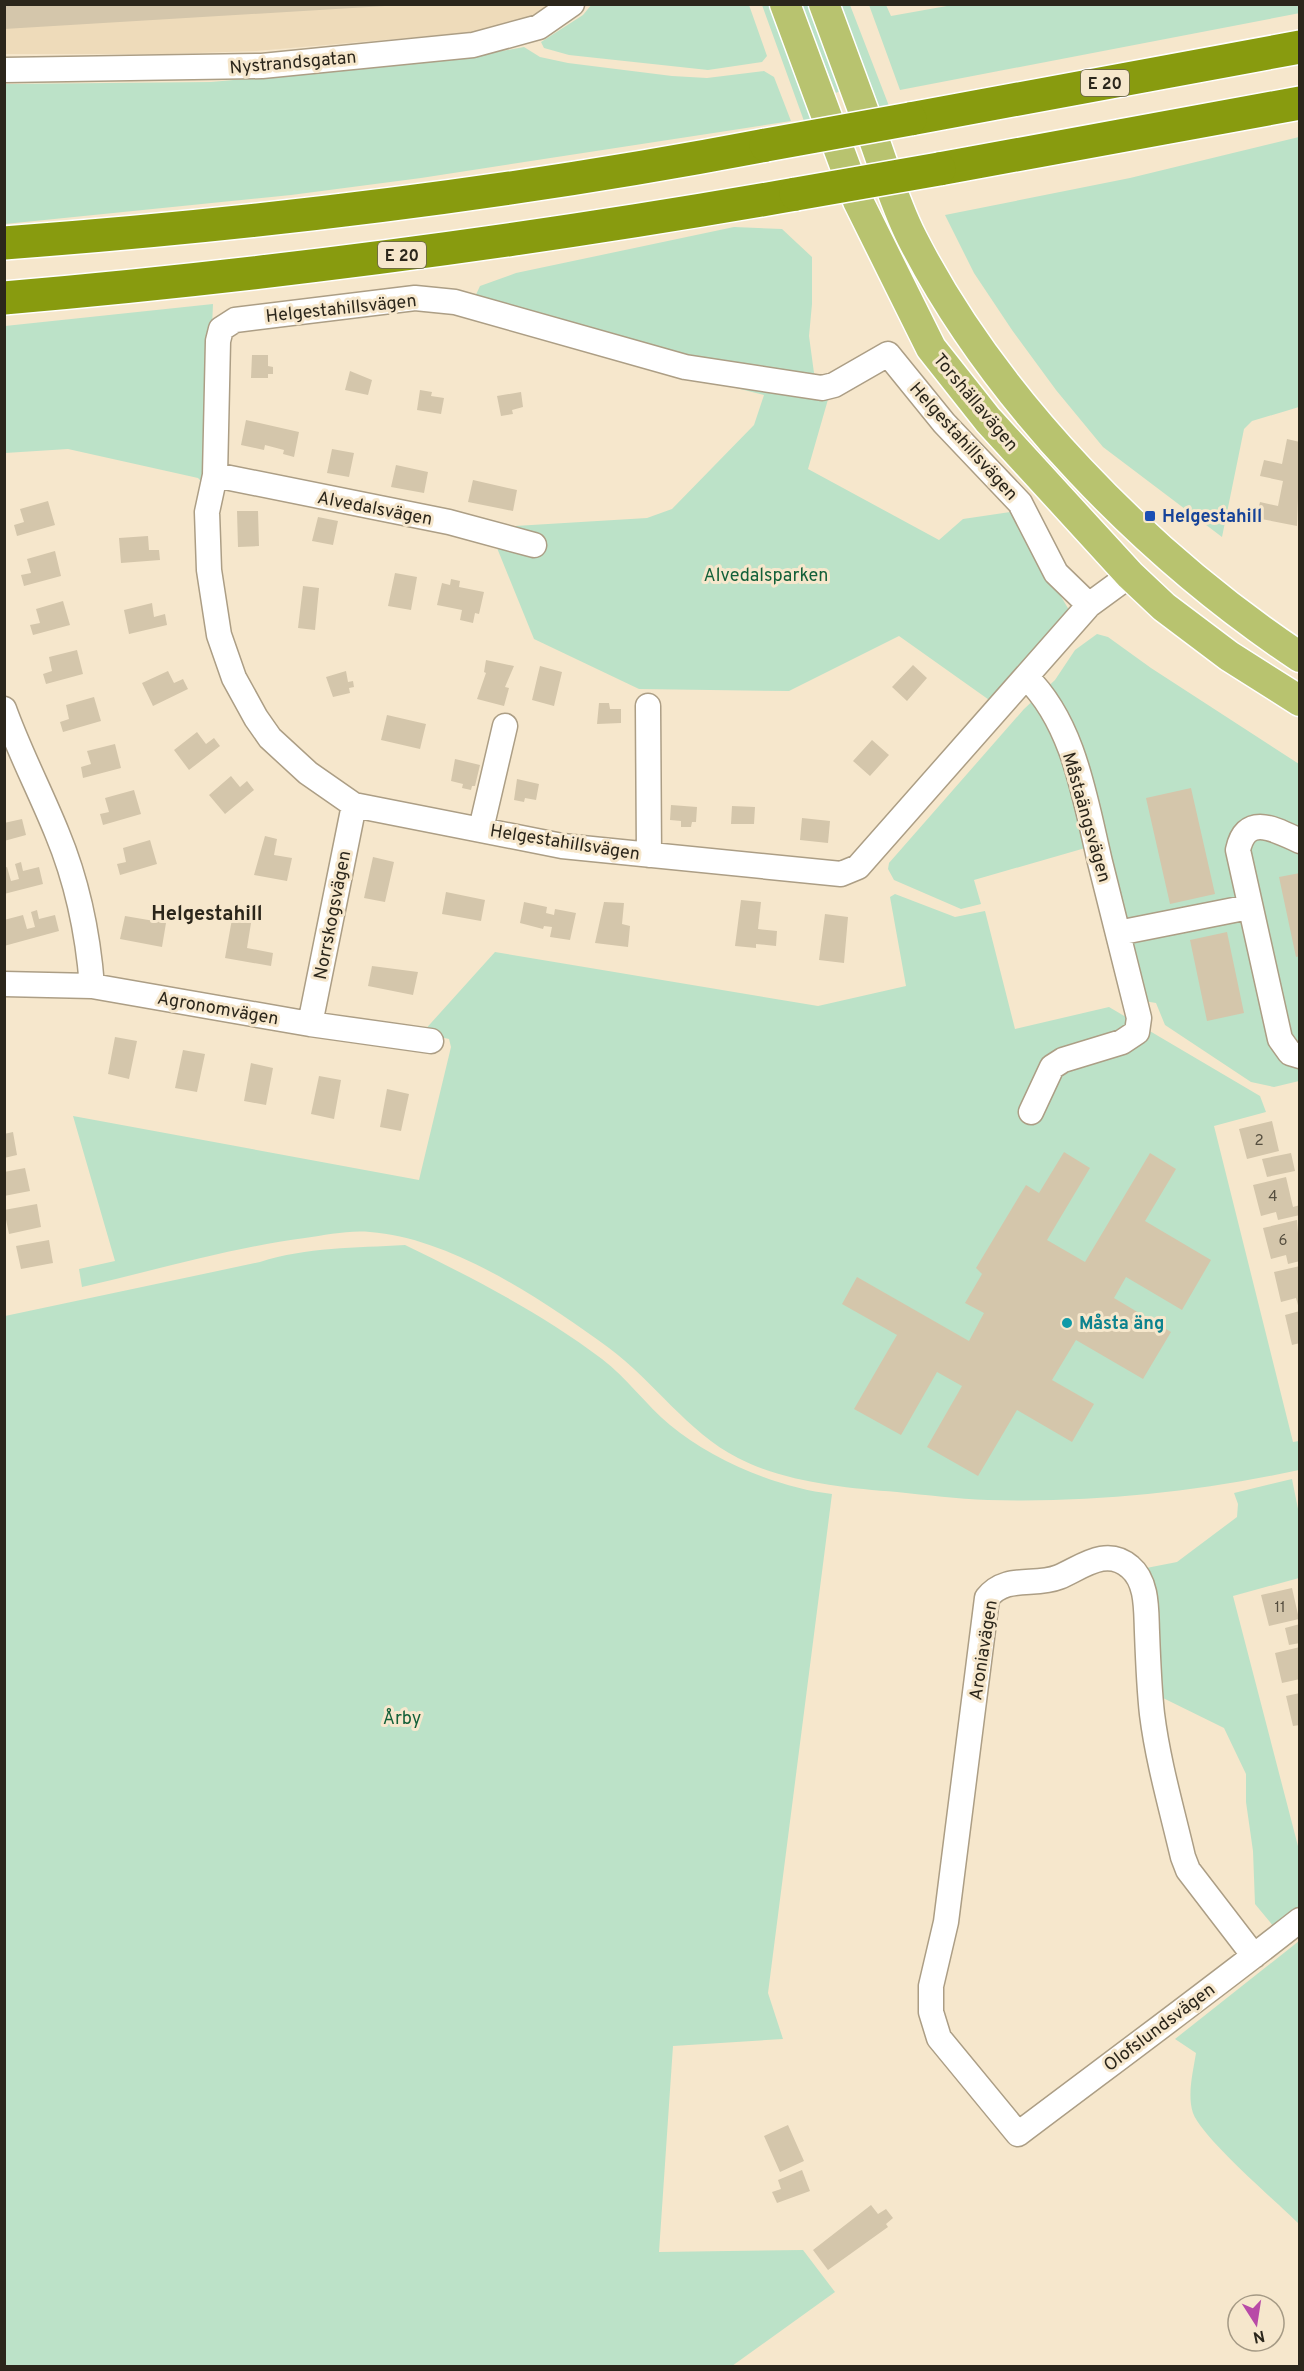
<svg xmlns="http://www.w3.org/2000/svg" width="1304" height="2371" font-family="Overpass,sans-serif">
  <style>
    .built { fill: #eedbba }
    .green { fill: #bce2c8 }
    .building { fill: #d4c6ab }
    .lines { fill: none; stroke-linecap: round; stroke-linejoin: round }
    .minor-casing { stroke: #ac9e85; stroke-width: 27 }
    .major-casing { stroke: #fff; stroke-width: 33 }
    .highway-casing { stroke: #fff; stroke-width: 36 }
    .minor { stroke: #fff; stroke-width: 24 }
    .major { stroke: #b8c36f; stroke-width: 30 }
    .highway { stroke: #889b0f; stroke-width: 33 }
    .highway-bridge-casing { stroke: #fff; stroke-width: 36; stroke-linecap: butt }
    .highway-bridge { stroke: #889b0f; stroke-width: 33 }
    .transit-dot { fill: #1a4fb4; stroke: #f6e7cc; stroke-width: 2 }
    .culture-dot { fill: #0f9aa8; stroke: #f6e7cc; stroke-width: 2 }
    .labels { text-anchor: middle; stroke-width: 6; stroke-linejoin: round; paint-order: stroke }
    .number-label { font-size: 15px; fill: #554e3f }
    .shield { fill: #f6e7cc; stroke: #686050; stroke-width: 1.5 }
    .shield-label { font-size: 16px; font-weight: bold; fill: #2b261b }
    .street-label { font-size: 18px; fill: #2b261b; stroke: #f6e7cc }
    .transit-label { font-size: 18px; font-weight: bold; fill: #164399; stroke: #f6e7cc; text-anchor: start }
    .park-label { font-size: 18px; fill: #136039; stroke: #f6e7cc }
    .culture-label { font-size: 18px; font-weight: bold; fill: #0d838f; stroke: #f6e7cc; text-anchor: start }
    .neighbourhood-label { font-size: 20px; font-weight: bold; fill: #2b261b; stroke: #f6e7cc }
  </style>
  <rect width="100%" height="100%" fill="#f6e7cc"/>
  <!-- built -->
  <path class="built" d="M5,5H553L517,24L477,32L256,51L167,54H5Z"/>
  <!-- green -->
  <path class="green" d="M592,4L749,5L767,56L762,62L708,70L569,55L544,48L541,42L583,15Z
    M958,4H1299L1300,13L900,90L869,5H886L891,16Z
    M762,5H770L813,119L804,121Z
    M801,5H811L840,91L836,93Z
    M839,5H850L889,106L877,108Z
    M524,47L540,57L568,63L672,76L707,78L764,71L774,77L791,121L421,178L291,195L5,224V84L211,82L453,60Z
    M1299,137V407L1252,421L1244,429L1222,537L1103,447L1056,390L1012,330L974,273L945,215L1130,178Z
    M734,227L782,229L812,257V304L809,336L814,373L829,396L808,469L939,540L963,519L1017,511L1034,551L1072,615L992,702L899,636L789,691L639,689L534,639L495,543L515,526L647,518L672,509L754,425L764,395L605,355L471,305L480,286L516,273Z
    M213,304L205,485L198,478L68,449L5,453V326Z
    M1097,634L1108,637L1151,668L1299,764V1081L1274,1087L1251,1082L1165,1025L1156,1003L1144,1001L1106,842L974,880L981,904L961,909L894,880L888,869L889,863L1024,709L1055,680L1075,650Z
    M895,894L955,917L985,911L1015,1029L1109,1007L1260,1096L1266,1112L1214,1126L1293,1442L1299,1441V1470C1197,1492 1093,1503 988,1500C957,1499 927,1495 897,1492C845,1488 784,1482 738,1458C687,1432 654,1381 609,1348C544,1301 452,1238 370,1232C349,1230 326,1235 305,1238C230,1248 156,1270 82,1287L79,1269L115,1261L73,1116L419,1180L451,1047L449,1039L422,1033L495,952L818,1006L906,986L890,897Z
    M405,1245C473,1278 541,1313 602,1359C627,1378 646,1405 670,1425C712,1460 778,1488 832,1494L768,1993L783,2039L673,2046L659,2252L803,2250L835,2292L732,2366H5V1316L260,1262C307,1247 355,1248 405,1245Z
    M1292,1479L1299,1514V1578L1233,1596L1299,1850V1913L1279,1933L1255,1904L1253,1851L1246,1802V1774L1224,1728L1163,1698L1149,1676L1131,1571L1177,1562L1237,1517L1238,1504L1234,1493Z
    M1299,1941V2224C1277,2202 1202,2138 1193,2113C1187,2095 1193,2072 1196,2053L1175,2039Z"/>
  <!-- building -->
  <path class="building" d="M4,4H385V6L4,29Z
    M252,355H268V366L273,367V374H268V378H251Z
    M350,371L372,380L368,395L345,390Z
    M420,390L432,392L431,396L444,398L441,414L417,410Z
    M521,392L523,407L512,410L513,414L501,416L497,396Z
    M246,420L299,432L294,457L283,454L284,450L265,445L264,450L241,445Z
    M1287,439L1300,442L1297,526L1256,518L1260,502L1278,506L1283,481L1260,476L1264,460L1282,464Z
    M332,449L354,453L349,477L327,473Z
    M396,465L428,472L424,493L391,487Z
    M473,480L517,490L513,511L468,502Z
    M48,501L55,525L17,536L14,525L24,522L20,509Z
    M237,511H258L259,546L238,547Z
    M318,517L338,521L333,545L312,541Z
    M148,536L149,550H159L160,560L121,563L119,538Z
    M55,551L61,576L24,586L21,575L31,573L27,559Z
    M395,573L417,577L411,610L388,606Z
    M451,579L460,581L459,587L484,592L479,614L475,613L473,623L460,620L462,610L437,605L442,583L450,585Z
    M303,586L319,588L315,630L298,628Z
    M63,601L70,625L33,635L30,625L40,623L36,609Z
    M152,603L154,617L165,614L167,625L129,634L124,610Z
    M77,650L83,674L46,684L43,674L52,671L49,657Z
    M486,660L514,666L505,687L509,688L504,706L477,699L486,673L484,672Z
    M913,665L927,678L907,701L892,687Z
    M540,666L562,672L554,706L532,700Z
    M168,671L174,683L183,679L188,689L153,706L142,683Z
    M346,671L348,682L353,681L354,687L349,688L350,693L333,697L326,677Z
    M94,697L101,721L63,732L60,722L69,719L66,705Z
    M599,703H609L610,709H621V723L597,724Z
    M387,715L426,724L420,749L381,740Z
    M197,732L206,744L214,738L220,746L189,770L174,750Z
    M872,740L889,755L870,776L853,761Z
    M115,744L121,768L83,778L81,767L91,764L87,751Z
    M455,759L480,765L475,786H472L471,790L462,788L463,784L451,781Z
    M231,776L240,787L247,781L254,790L225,814L209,795Z
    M517,779L539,784L536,800L525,798L524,802L514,800Z
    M1191,788L1215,894L1170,904L1146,798Z
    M134,790L141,814L103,825L100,814L109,812L105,798Z
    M671,805L697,807L696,822H692L691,827H681V821L670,820Z
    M732,806L755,807L754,824H731Z
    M802,818L830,821L828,843L800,840Z
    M22,819L26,835L4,841V823Z
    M265,836L277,839L274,855L292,858L287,881L254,875Z
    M150,840L157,864L120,875L117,864L126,862L123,848Z
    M373,857L394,862L385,902L364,898Z
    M21,862L23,871L39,867L43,884L4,894V868L7,867L11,881L19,879L15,864Z
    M1300,873V956L1296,957L1279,877Z
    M446,892L485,900L481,921L442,914Z
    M741,900L761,902L758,929L777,931L776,946L756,944V948L735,946Z
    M524,902L547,907L546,913L554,915L555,909L576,913L570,940L550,937L552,927L544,926L543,929L520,923Z
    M604,902L624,903L622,924L630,926L628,947L595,943Z
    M37,910L39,919L55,915L59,931L4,946V920L23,915L27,929L35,927L31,912Z
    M825,914L848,917L844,963L819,960Z
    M125,916L166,923L162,947L120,939Z
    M232,919L251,923L247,948L273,953L271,966L225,958Z
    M1227,932L1244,1013L1207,1021L1190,940Z
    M372,966L418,972L413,995L368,986Z
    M115,1037L137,1041L129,1079L108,1074Z
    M183,1050L205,1054L197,1092L175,1088Z
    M251,1063L273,1068L266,1105L244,1101Z
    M319,1076L341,1080L334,1119L311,1114Z
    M387,1089L409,1094L401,1131L380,1127Z
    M1272,1121L1279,1151L1247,1159L1239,1129Z
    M13,1132L17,1155L4,1158V1134Z
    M1064,1152L1090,1168L1047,1240L1085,1262L1150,1153L1176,1169L1145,1221L1211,1260L1182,1310L1126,1277L1114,1298L1171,1332L1143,1379L1076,1340L1052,1380L1094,1404L1072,1442L1017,1410L978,1476L927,1447L962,1386L937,1372L901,1435L854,1409L897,1335L842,1304L857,1277L969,1341L984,1313L965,1303L982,1274L976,1268L1026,1185L1039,1193Z
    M1291,1153L1295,1171L1267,1177L1262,1159Z
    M25,1168L30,1191L4,1196V1172Z
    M1286,1177L1293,1207L1300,1205V1215L1278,1220L1276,1212L1261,1216L1253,1185Z
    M37,1204L41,1227L9,1234L4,1210Z
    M1297,1220L1300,1261L1288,1264L1286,1255L1271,1259L1263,1228Z
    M49,1240L53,1263L21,1269L16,1246Z
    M1300,1266V1308L1299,1309L1296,1298L1281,1302L1274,1272Z
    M1300,1311V1343L1292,1345L1285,1315Z
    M1292,1588L1299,1619L1269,1626L1261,1595Z
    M1300,1624V1643L1289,1645L1285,1628Z
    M1300,1647V1679L1282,1683L1275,1653Z
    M1300,1693V1725L1293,1726L1286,1696Z
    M788,2125L804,2161L780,2172L764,2136Z
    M802,2170L810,2191L777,2203L772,2192L781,2189L778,2180Z
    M871,2205L878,2214L886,2209L893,2218L886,2224L888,2227L828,2270L813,2250Z"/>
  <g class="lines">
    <!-- minor casing -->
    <g class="minor-casing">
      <path id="minor" d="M4,70L262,66L473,45L539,27L572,4
        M215,475L449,522L534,545
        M1089,605L1056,573L1020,503L944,423L888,354L834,385L822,388L685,367L455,302L415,298L235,320L221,329L218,341L215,475L207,512L209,570L219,635L234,678L256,718L270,738L308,773L354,805L562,846L841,874L858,867L1089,605L1130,575
        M1026,677C1074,723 1085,799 1100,862C1113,914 1126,966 1139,1018L1137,1032L1122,1042L1063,1060L1052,1067L1031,1112
        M648,706L649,855
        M4,709C19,751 40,791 57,833C77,881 88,934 92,986
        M481,829L505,726
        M1300,841C1276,830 1246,812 1238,850L1280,1039L1290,1053L1300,1056
        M1118,933L1249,907
        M4,984L92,986L310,1024L431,1041
        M310,1024L354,805
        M1254,1956L1188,1870L1183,1857C1172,1810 1158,1762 1152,1714C1149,1687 1148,1659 1147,1632C1146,1611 1148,1582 1130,1567C1106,1546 1081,1568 1059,1577C1034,1587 1006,1574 987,1598L946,1922L931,1986V2012L939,2038L1018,2134C1112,2063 1207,1993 1300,1920"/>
    </g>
    <!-- major casing -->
    <g class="major-casing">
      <path id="major" d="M785,4L858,201L931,348L988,420L1130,575L1164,607L1229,656L1300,701
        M824,4C841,51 859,98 876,145C887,176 897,209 912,238C995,401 1148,556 1300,657"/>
    </g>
    <!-- highway casing -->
    <g class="highway-casing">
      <path id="highway" d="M910,119L1300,47
        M939,169L1300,103
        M4,243C259,224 515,193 766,145
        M4,298C270,275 534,240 796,194"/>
    </g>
    <!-- minor -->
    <use href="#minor" class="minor"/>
    <!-- major -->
    <use href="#major" class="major"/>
    <!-- highway -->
    <use href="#highway" class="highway"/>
    <!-- highway-bridge casing -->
    <g class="highway-bridge-casing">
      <path id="highway-bridge" d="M766,145L910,119
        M796,194L939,169"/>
    </g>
    <!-- highway-bridge -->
    <use href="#highway-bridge" class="highway-bridge"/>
  </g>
  <!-- markers -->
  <rect class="transit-dot" x="1144" y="510" width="12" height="12" rx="3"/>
  <circle class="culture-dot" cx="1067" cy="1323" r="6"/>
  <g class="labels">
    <!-- number labels -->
    <g class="number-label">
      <text x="1259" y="1145">2</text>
      <text x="1273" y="1201">4</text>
      <text x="1283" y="1245">6</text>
      <text x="1280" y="1612">11</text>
    </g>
    <!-- shield labels -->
    <g class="shield">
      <rect x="1081" y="70" width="48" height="26" rx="4.5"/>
      <rect x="378" y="242" width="48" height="26" rx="4.5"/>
    </g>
    <g class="shield-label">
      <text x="1105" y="89">E 20</text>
      <text x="402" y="261">E 20</text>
    </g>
    <!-- street labels -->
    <g class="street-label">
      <text transform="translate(293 62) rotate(-5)" y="6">Nystrandsgatan</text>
      <text transform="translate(341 308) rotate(-6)" y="6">Helgestahillsvägen</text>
      <text transform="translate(976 402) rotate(50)" y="6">Torshällavägen</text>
      <text transform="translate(964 441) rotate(48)" y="6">Helgestahillsvägen</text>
      <text transform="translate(375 508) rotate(11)" y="6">Alvedalsvägen</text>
      <text transform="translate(1087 817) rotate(74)" y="6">Måstaängsvägen</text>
      <text transform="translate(565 842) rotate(9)" y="6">Helgestahillsvägen</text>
      <text transform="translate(332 915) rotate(-79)" y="6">Norrskogsvägen</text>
      <text transform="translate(218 1008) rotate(10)" y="6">Agronomvägen</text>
      <text transform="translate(983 1650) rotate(-81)" y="6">Aroniavägen</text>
      <text transform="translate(1159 2027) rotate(-37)" y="6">Olofslundsvägen</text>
    </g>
    <!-- transit labels -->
    <g class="transit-label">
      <text x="1162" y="522">Helgestahill</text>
    </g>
    <!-- park labels -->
    <g class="park-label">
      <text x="766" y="581">Alvedalsparken</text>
      <text x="402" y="1724">Årby</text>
    </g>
    <!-- culture labels -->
    <g class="culture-label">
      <text x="1079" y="1329">Måsta äng</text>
    </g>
    <!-- neighbourhood labels -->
    <g class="neighbourhood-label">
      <text x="207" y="920">Helgestahill</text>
    </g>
  </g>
  <!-- border -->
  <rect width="1304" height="2371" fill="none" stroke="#2b261b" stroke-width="12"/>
  <!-- north arrow -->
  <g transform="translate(1256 2323) rotate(168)"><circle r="28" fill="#f6e7cc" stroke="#a59a85" stroke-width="1.5"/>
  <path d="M0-4.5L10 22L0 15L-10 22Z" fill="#b84aa7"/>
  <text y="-9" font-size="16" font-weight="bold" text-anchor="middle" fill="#2b261b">N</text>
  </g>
</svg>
